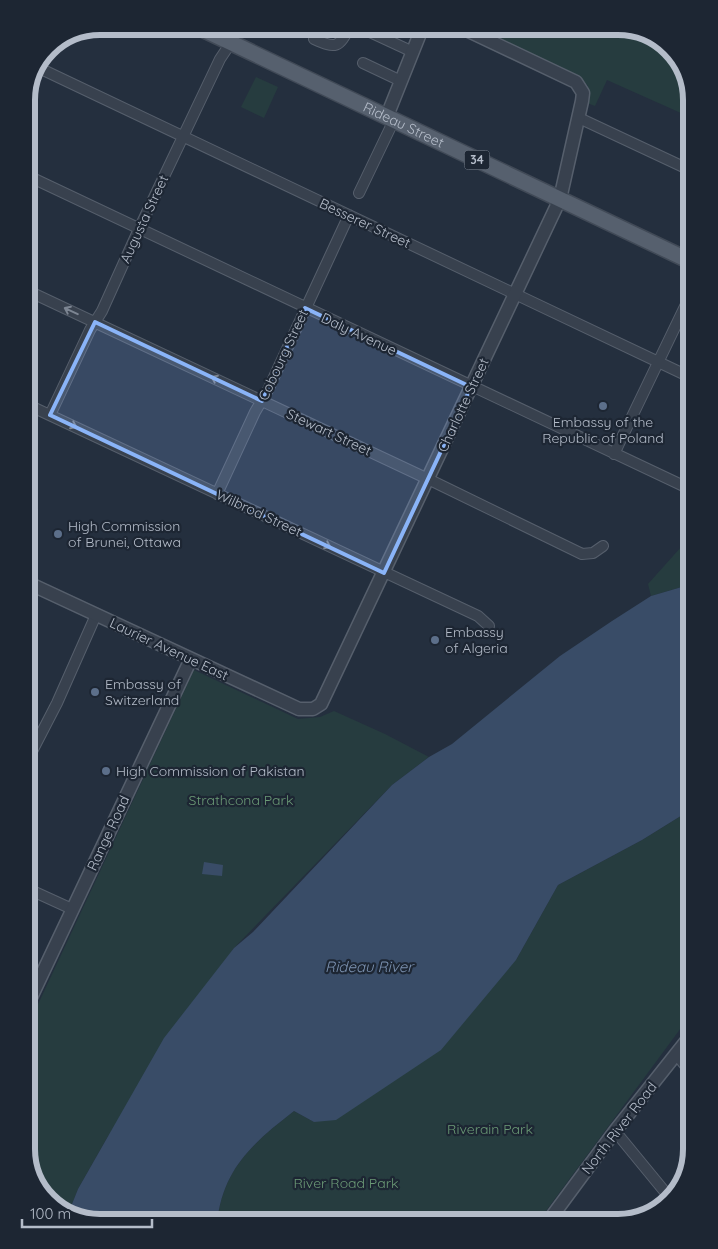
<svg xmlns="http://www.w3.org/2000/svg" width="718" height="1249" font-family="Quicksand,sans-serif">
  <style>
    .green { fill: #263c3f }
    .water { fill: #394c67 }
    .pier { fill: #242f3e }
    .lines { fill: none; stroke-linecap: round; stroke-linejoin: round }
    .minor-casing { stroke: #565f6c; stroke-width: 12 }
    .tertiary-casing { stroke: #565f6c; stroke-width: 15 }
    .primary-casing { stroke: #414a57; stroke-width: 18 }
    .minor { stroke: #38414e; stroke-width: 10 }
    .tertiary { stroke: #38414e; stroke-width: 12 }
    .primary { stroke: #56606e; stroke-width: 15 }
    .oneway { stroke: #7c8592 }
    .marked { fill: #8ab4f8; fill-opacity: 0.2; stroke: #8ab4f8; stroke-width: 4; stroke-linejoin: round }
    .service-dot { fill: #5c6f8a; stroke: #1d2633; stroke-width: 2 }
    .labels { text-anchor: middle; stroke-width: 4.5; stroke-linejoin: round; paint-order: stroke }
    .shield { fill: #1d2633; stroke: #878f9c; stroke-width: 1 }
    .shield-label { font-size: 12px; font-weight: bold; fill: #b4bcc9 }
    .street-label { font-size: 14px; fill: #b4bcc9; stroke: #1d2633 }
    .poi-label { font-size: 14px; fill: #b4bcc9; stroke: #1d2633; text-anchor: start }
    .park-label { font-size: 14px; fill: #6b9a76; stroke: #1d2633 }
    .water-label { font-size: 15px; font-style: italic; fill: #7c92b1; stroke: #1d2633 }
    .rim { fill: none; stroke: #b4bcc9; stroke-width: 6 }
  </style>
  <rect width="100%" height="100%" fill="#242f3e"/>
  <!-- green -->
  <path class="green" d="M473,26H623L659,39L684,68L692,100V118L607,80L595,106L587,103L588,86L579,76Z
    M256,77L278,87L264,118L241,107Z
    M682,546L692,549V584L651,596L648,584Z
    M194,670L298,719L320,717L334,711L385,734L429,757L392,785L234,948L107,1138L78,1189L68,1214L59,1211L34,1181L26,1149V1030Z
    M692,809V1013L537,1223H472L465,1218L461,1223H217C223,1168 253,1143 294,1111L314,1122L516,960L558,885L642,840Z"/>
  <!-- water -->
  <path class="water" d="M692,584V809L642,840L558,885L516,960L441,1050L336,1120L314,1122L294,1111C253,1143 223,1168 217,1223H95L68,1214L78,1189L164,1038L234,948L253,932L392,785L429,757L452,744L560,656L612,621L651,596Z
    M204,862L223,865L222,876L202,874Z"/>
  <!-- pier -->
  <path class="pier" d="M67,1210L105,1220H114L117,1223H95L66,1213Z"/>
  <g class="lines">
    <!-- minor casing -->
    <g class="minor-casing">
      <path id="minor" d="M357,26L413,52
        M314,39C336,49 339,48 350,26
        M363,63L401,81
        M39,68L692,378
        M579,118L692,171
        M26,175L692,490
        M359,193L394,120
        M26,290L428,479L582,554L593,553L603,546
        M26,404L478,616L489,626
        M50,415L90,330L102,311L139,229L220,59L242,26
        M614,454L690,296
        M217,494L255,412L268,390L349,215
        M26,763L57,703L96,615
        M26,888L72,909
        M676,1054L692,1074
        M615,1131L670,1198
        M556,1211L565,1223"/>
    </g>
    <!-- tertiary casing -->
    <g class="tertiary-casing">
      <path id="tertiary" d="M387,116L423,26
        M26,582L299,709H313L321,704L560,199L582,101L583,93L576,82L458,26
        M26,1008L191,659
        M547,1223L615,1131L692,1034"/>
    </g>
    <!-- primary casing -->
    <g class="primary-casing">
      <g id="primary">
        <path id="s1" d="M196,26L692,262"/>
      </g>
    </g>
    <!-- minor -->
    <use href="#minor" class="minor"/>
    <!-- tertiary -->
    <use href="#tertiary" class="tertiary"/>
    <!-- primary -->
    <use href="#primary" class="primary"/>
  </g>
  <!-- one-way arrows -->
  <defs><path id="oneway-shaft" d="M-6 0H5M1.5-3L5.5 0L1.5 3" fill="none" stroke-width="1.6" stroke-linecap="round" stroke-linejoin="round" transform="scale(1.25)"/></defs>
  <g class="oneway">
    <use href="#oneway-shaft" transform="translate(71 311) rotate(-155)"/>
    <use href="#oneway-shaft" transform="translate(218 380) rotate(-155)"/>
    <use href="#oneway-shaft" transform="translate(70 424) rotate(25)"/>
    <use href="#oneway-shaft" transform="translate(324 544) rotate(25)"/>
  </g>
  <!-- marked area -->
  <path class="marked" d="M305,308L471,387L384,573L50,415L95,322L262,401Z"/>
  <!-- markers -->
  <g class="service-dot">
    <circle cx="603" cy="406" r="5"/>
    <circle cx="58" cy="534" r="5"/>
    <circle cx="435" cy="640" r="5"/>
    <circle cx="95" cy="692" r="5"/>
    <circle cx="106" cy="771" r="5"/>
  </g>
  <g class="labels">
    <!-- shield labels -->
    <rect class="shield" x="464.5" y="150.5" width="25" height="19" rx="4"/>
    <g class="shield-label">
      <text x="477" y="164">34</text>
    </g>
    <!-- street labels -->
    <g class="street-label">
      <text dy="5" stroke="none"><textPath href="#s1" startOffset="230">Rideau Street</textPath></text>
      <text transform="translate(144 219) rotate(-65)" y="5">Augusta Street</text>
      <text transform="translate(365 223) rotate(25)" y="5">Besserer Street</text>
      <text transform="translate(359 334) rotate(25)" y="5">Daly Avenue</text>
      <text transform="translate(283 355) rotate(-65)" y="5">Cobourg Street</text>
      <text transform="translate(463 405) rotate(-65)" y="5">Charlotte Street</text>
      <text transform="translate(329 432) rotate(25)" y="5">Stewart Street</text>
      <text transform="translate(259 513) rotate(25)" y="5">Wilbrod Street</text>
      <text transform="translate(169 649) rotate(25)" y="5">Laurier Avenue East</text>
      <text transform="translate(108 833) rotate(-65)" y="5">Range Road</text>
      <text transform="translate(619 1128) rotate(-52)" y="5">North River Road</text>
    </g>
    <!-- poi labels -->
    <g class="poi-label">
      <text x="603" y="427" text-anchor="middle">Embassy of the<tspan x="603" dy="16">Republic of Poland</tspan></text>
      <text x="68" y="531">High Commission<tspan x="68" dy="16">of Brunei, Ottawa</tspan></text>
      <text x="445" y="637">Embassy<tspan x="445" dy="16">of Algeria</tspan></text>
      <text x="105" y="689">Embassy of<tspan x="105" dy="16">Switzerland</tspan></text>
      <text x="116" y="776">High Commission of Pakistan</text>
    </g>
    <!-- park labels -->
    <g class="park-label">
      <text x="241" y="805">Strathcona Park</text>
      <text x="490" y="1134">Riverain Park</text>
      <text x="346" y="1188">River Road Park</text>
    </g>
    <!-- water labels -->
    <g class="water-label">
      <text x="369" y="972">Rideau River</text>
    </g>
  </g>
  <!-- crop -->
  <path d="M0 0H718V1249H0ZM100 35H618A65 65 0 0 1 683 100V1149A65 65 0 0 1 618 1214H100A65 65 0 0 1 35 1149V100A65 65 0 0 1 100 35Z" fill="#1d2633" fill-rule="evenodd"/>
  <path class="rim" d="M100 35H618A65 65 0 0 1 683 100V1149A65 65 0 0 1 618 1214H100A65 65 0 0 1 35 1149V100A65 65 0 0 1 100 35Z"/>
  <!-- scale -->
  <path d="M22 1219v8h130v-8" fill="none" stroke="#b4bcc9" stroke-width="2.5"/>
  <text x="30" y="1219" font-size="15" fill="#b4bcc9" stroke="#1d2633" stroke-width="4" paint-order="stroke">100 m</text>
</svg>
